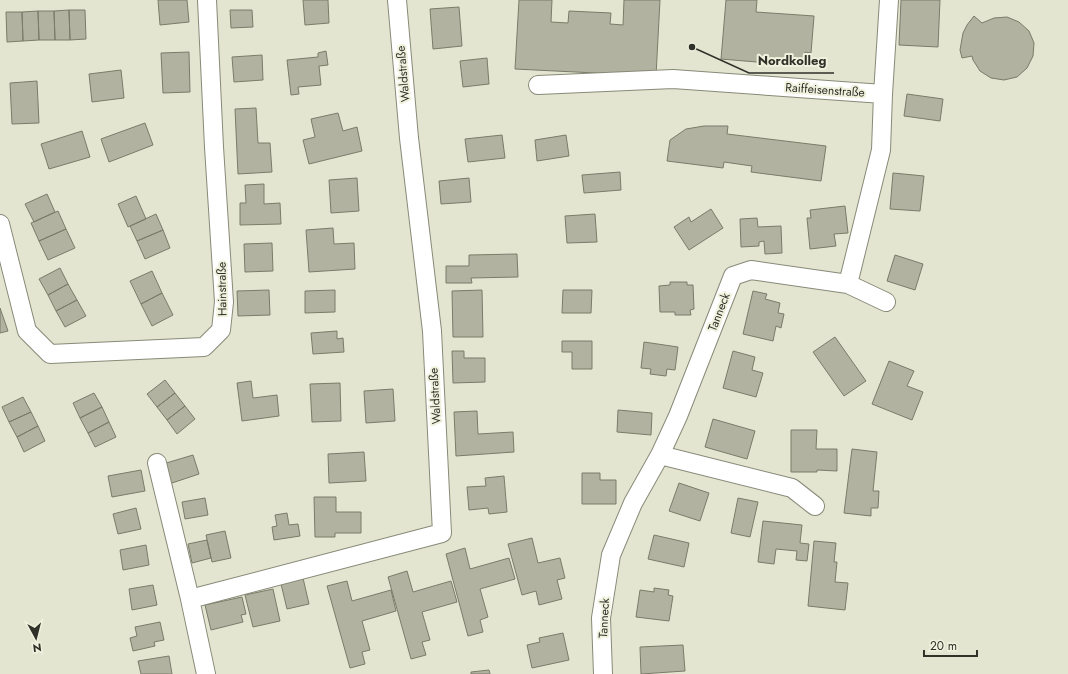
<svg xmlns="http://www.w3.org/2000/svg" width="1068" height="674" font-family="Jost,sans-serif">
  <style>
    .building { fill: #b1b3a0; stroke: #7a7c6a }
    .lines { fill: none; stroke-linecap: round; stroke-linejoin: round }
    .minor-casing { stroke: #888a78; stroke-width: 20 }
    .minor { stroke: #fff; stroke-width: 18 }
    .labels { text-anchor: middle; stroke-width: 4; stroke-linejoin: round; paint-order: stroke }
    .street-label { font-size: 12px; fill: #303129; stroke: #f0f2de }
    .leader { fill: none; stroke: #303129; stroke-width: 1.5 }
    .callout-dot { fill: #303129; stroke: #f0f2de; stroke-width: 1.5 }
    .callout-label { font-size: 13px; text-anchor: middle; font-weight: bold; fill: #303129; stroke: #f0f2de; stroke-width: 4; stroke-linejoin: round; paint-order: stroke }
  </style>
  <rect width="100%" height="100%" fill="#e3e5d1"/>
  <!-- building -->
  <path class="building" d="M158,0H187L189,22L160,25Z
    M303,0H328L329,23L305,25Z
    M519,0H552L551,22L568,23L569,11L611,13L610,24L623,25L624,0H660L656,76L515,69Z
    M726,0H757L756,12L814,16L811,53L805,52L804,66L721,59Z
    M901,0H940L938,47L899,45Z
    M459,7L462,46L433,49L430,9Z
    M69,10H85L86,39L70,40Z
    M69,10L70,40H55L54,11Z
    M230,10H252L253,27L231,28Z
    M38,11H54L55,40H39Z
    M38,11L39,40L23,41L22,12Z
    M6,12H22L23,41L7,42Z
    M974,16L982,23L994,18L1007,17L1019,22L1029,31L1034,43L1033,56L1027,68L1017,77L1004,80L991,78L980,71L973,60L972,56L962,58L960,50L963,33L967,25Z
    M326,51L328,65L319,66L321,85L298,87L299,94L291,95L287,60L318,57V53Z
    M189,52L190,92L163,93L161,53Z
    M262,55L263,80L234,82L232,57Z
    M487,58L489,84L463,87L460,61Z
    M121,70L124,98L92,102L89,74Z
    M37,81L39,123L12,124L10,83Z
    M907,94L943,99L940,121L904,116Z
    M256,108L258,143H270L272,172L238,174L235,109Z
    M338,113L343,131L357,127L362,151L309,164L303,140L315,137L311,119Z
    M145,123L153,145L109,162L101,139Z
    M704,126H728L727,134L826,146L821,181L751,172L752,166L724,162L723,168L667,161L670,140L686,129Z
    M82,131L90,157L49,169L41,144Z
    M502,135L505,158L468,162L465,139Z
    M566,135L569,156L537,161L535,140Z
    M620,172L621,190L584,193L582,175Z
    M893,173L924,176L920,211L890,209Z
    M357,178L359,211L331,213L329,180Z
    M469,178L471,202L441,204L439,181Z
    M264,184V204L280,203L281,224L240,225V203H246L245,185Z
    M47,194L55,212L34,222L25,204Z
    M136,196L146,219L128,227L118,204Z
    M845,206L848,233L834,234L836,246L810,249L807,218H811L810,210Z
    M711,209L723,228L689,250L674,227L689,217L691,222Z
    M58,211L66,229L39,241L31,223Z
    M156,214L163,230L137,241L130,226Z
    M595,214L597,242L567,243L565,216Z
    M757,218L758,227L781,226L782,253L765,254L764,241L759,242V246L741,247L740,219Z
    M333,228L334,244L354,243L355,269L309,272L306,230Z
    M66,229L75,248L48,260L39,241Z
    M163,230L170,248L145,259L137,241Z
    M272,243L273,271L245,272L244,244Z
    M517,254L518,277L471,278L472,283H446V266H469V255Z
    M895,255L923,264L915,290L887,281Z
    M60,268L68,284L48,295L39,279Z
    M152,271L162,293L141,304L130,281Z
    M670,282H687V285H693L694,309L690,310L691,315H675V312H660L659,286L670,285Z
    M68,284L77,300L56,311L48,295Z
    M269,290L270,315L238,316L237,291Z
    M335,290V312L305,313V291Z
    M482,290L483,337H453L452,291Z
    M563,290H592L591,313H562Z
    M753,291L767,294L765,299L780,303L778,313L784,314L781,328L776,326L773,341L743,334Z
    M162,293L173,315L152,326L141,304Z
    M77,300L86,316L65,327L56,311Z
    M0,308L8,331L0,333Z
    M337,331V339L343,338L344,352L313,354L311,333Z
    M835,337L866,381L844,396L813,352Z
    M562,341H592V369H572V352H562Z
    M644,342L678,347L675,370L667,369L666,376L650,374L651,369L641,368Z
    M452,351H464V358H485V382L453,383Z
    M733,351L755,357L752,370L763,373L756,397L723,388Z
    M889,361L914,371L907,386L923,392L912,420L872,404Z
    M165,380L175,393L157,407L147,394Z
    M251,381L253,398L277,395L279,416L242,421L237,383Z
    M340,383L341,421L312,422L310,384Z
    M393,389L395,421L366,423L364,391Z
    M94,393L102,407L80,418L73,403Z
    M175,393L185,406L167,420L157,407Z
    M23,397L31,412L9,422L2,407Z
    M185,406L195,419L177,434L167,420Z
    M102,407L109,422L88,433L80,418Z
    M618,410L652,413L651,435L617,432Z
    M477,411L478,434L513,432L514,452L456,456L454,412Z
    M31,412L38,426L17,437L9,422Z
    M713,419L755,431L747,459L705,447Z
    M109,422L116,437L95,447L88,433Z
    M38,426L45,441L24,452L17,437Z
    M791,430H817L816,449H837V471L817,470V472H791Z
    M852,449L877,452L873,491H879L878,508H871V516L844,513Z
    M364,452L366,481L329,483L328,454Z
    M193,455L199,474L169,484L163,464Z
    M141,470L145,491L112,497L108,476Z
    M582,473H600V480H616V504H582Z
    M504,476L507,512L489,514L488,508L469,510L467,487L486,486L485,478Z
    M679,483L709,493L700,521L669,511Z
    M314,497H336V512H361V533H335V537H315Z
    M205,498L208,515L185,519L182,502Z
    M738,498L758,502L750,537L731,533Z
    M136,508L141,529L118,534L113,514Z
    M287,513L289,525L298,524L300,536L274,540L272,527L277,526L275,515Z
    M763,521L802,525L800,543L809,544L807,561L796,560L797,551L776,549L774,564L758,562Z
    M225,531L231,558L212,562L206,535Z
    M654,535L689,543L684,567L648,559Z
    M532,538L538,563L560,558L565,578L557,580L562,599L539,605L536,591L522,595L508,544Z
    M207,540L211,558L192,563L188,544Z
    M814,541L836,543L834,562H837L835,582L848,583L845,610L808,606Z
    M146,545L149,565L123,570L120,550Z
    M465,548L470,569L509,558L515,579L480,589L488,617L480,620L483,632L468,636L446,554Z
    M407,571L413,592L451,581L457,602L422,612L430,640L422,642L426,655L411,659L388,577Z
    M303,578L309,604L287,609L281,584Z
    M347,581L352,601L391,590L396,611L362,621L370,650L362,652L365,664L350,668L327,586Z
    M153,585L157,605L132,610L129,589Z
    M654,588L669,590L668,595L673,596L669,621L636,617L640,590L654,592Z
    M273,589L280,621L253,627L245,595Z
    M242,597L246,614L241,615L243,622L211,630L205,605Z
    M160,622L164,640L154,642L155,646L133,651L130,638L137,636L135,627Z
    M563,633L569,660L532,668L527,645L540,642L539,638Z
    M683,645L685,671L641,674L640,647Z
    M169,656L172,674H141L138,661Z
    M489,670L490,674H471V672Z"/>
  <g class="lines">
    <!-- minor casing -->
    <g class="minor-casing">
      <path id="minor" d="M538,85L673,79L883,94L889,0
        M0,224L27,331L50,354L204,347L221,330L224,302L214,147L207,0
        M848,284L886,302
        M660,455L792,488L815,506
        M157,463L190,599
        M206,674L190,599L442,533L432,331L409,138L397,0
        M603,674L601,618L611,555L633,503L660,455L678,416L733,276L751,270L848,284L881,150L883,94"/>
    </g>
    <!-- minor -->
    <use href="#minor" class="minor"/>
  </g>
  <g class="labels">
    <!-- street labels -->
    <g class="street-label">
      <text transform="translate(403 74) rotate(-95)" y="4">Waldstraße</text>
      <text transform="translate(825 90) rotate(4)" y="4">Raiffeisenstraße</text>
      <text transform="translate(222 289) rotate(-91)" y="4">Hainstraße</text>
      <text transform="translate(719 312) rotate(-69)" y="4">Tanneck</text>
      <text transform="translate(435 396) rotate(-93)" y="4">Waldstraße</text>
      <text transform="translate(604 618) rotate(-87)" y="4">Tanneck</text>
    </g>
  </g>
  <!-- callouts -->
  <path class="leader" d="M692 47L749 73H834"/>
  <circle class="callout-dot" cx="692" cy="47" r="4"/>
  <g class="callout-label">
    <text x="792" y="65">Nordkolleg</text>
  </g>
  <!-- north arrow -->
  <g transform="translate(36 638) rotate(173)" stroke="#f0f2de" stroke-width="3" paint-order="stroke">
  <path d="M0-3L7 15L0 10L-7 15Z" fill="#303129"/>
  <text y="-6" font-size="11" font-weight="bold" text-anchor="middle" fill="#303129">N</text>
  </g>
  <!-- scale -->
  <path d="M924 650v6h53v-6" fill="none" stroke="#303129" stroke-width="2"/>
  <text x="930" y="650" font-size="12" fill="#303129" stroke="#f0f2de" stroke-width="3" paint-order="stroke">20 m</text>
</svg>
